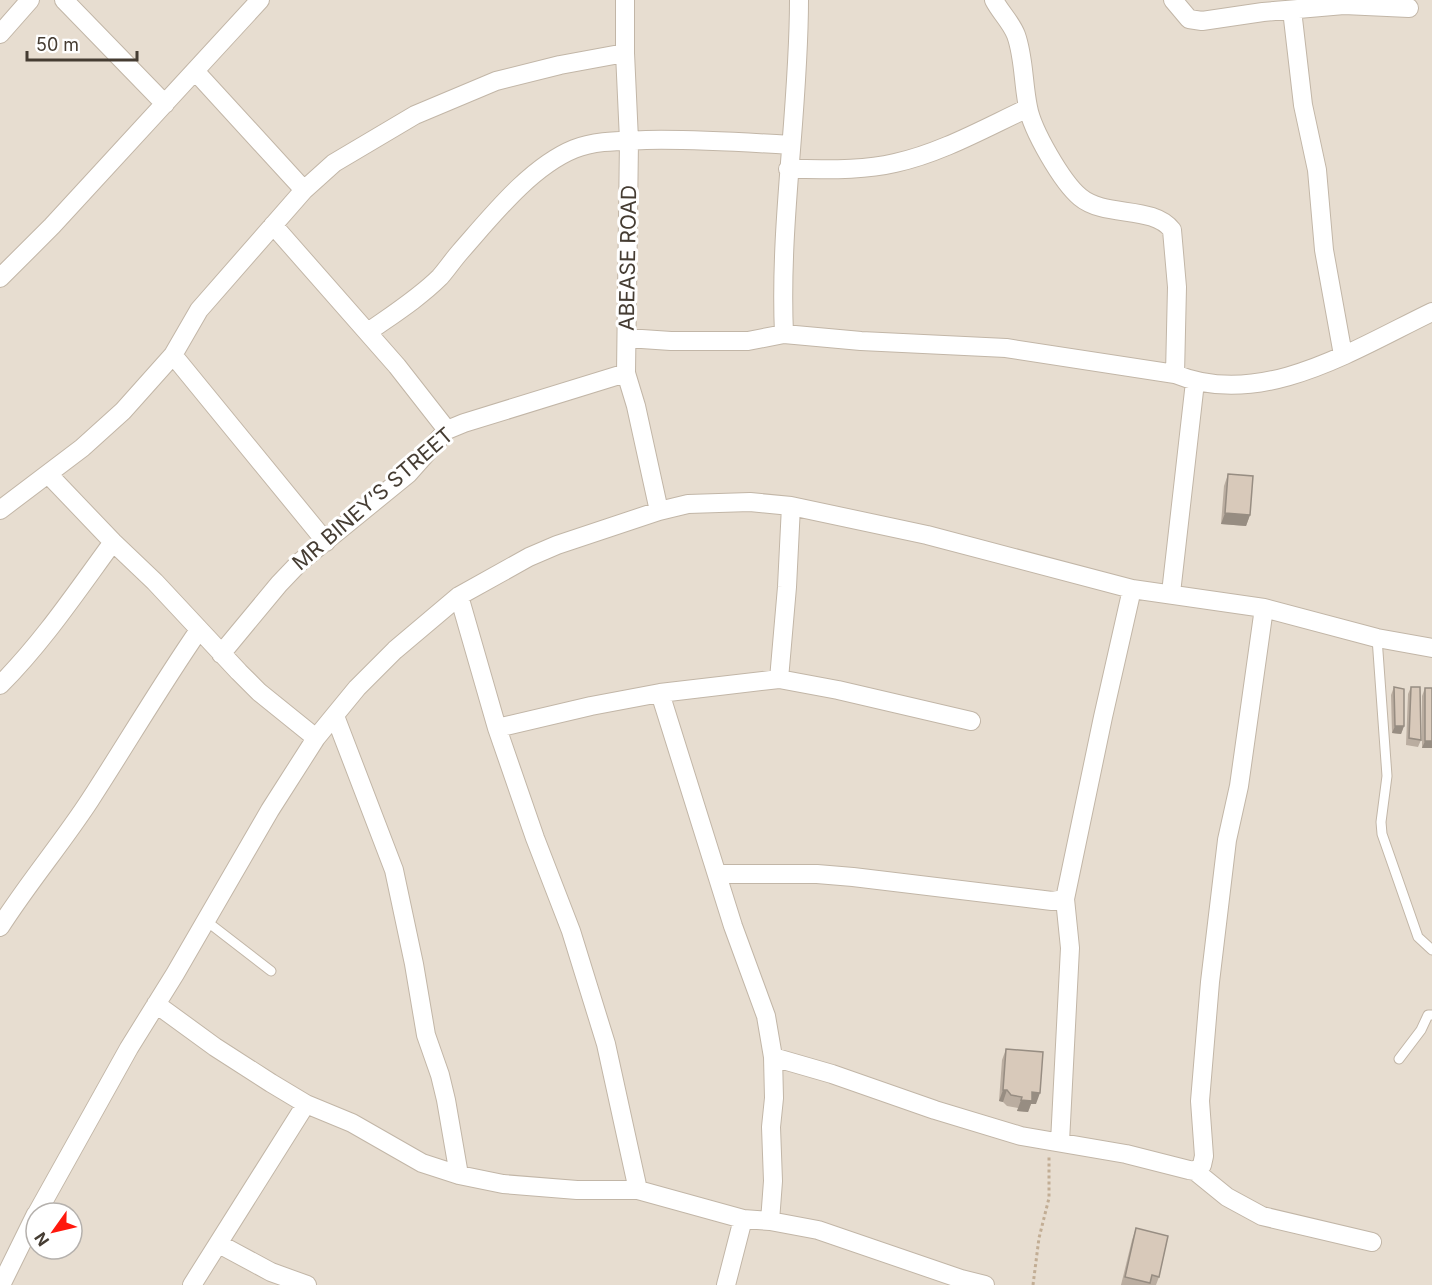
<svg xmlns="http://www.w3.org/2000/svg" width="1432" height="1285" font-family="Inter,sans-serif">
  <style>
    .residential { fill: #e7ddd0; fill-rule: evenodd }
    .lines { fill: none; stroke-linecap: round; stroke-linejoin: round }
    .lane-casing { stroke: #c2b6a7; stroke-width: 11 }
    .street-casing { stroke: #c2b6a7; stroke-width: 20 }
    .path { stroke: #c2ad94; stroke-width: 3; stroke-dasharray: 3 3; stroke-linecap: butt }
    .lane { stroke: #fff; stroke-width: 9 }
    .street { stroke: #fff; stroke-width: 18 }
    .wall { fill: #baada0 }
    .shaded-wall { fill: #978d82 }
    .building { fill: #d8c9ba; stroke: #978d82; stroke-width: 1.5 }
    .labels { text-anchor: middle; stroke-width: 6; stroke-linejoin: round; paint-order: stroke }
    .street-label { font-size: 21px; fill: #453c32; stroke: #fff }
  </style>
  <rect width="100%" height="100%" fill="#f3ece2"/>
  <!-- residential -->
  <path class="residential" d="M0,0H1432V1285H0ZM36,1213H72V1249H36Z"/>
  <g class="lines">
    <!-- lane casing -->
    <g class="lane-casing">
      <path id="lane" d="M1377,638L1387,776L1381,822L1382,834L1418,937L1432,950
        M205,920L271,971
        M1399,1059L1421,1030L1428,1015H1432"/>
    </g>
    <!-- street casing -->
    <g class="street-casing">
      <path id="street" d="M64,0L165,104
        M625,0V53L629,140L626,373L636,406L659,511
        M994,0C1000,12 1011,22 1016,35C1024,57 1023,83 1028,107C1032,130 1062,182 1080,197C1105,218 1153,205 1172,230L1177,287L1175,374
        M1173,0L1189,19L1202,21L1263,12L1344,5L1409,8
        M1292,10L1303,105L1317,170L1324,250L1343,355
        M0,34L30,0
        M195,71L304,190
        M788,169C823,169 861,171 895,163C941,153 985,128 1028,108
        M273,225L397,366L447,430
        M0,278L52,226L260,0
        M368,332C392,315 419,298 440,277C447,269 453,260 460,252C491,217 530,167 574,149C596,140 623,141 646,140C694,139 743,142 791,145
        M784,334C779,222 799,112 799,0
        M627,338L671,341H748L784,334L861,341L1006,348L1175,374C1261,410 1355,349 1432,312
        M173,355L326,542
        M48,474L113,542L155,582L239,672L259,692L316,738
        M0,510L82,448L123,411L173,355L199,310L304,190L334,163L415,115L496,81L560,65L625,53
        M1171,593L1195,382
        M459,596L497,728L535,838L571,931L606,1044L638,1190
        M221,654L279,584L300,562L408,474L447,430L464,423L626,373
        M779,679L787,587L791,506
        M0,685C43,642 77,591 113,542
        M660,693L733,926L766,1016L773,1057L774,1098L771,1127L773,1181L770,1221
        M335,716L394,870L414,964L426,1035L440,1075L446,1100L459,1175
        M497,728L591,706L660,693L779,679L838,690L971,721
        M718,874H817L853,877L1052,901L1065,899L1070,948L1060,1142
        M1065,899L1103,717L1132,589
        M0,927C28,883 62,843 90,800C127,743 161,685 199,630
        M156,1004L215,1047L271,1083L306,1104L352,1123L422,1163L459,1175L503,1184L577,1190H638L743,1219L770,1221L818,1230L961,1279L985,1285
        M773,1057L832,1074L935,1110L1021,1136L1126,1154L1189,1170L1195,1171L1202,1165L1204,1156L1200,1101L1210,982L1227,840L1239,786L1264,608
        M1195,1171L1227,1197L1262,1216L1372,1242
        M37,1213L129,1048L175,974L270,810L316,738L357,688L395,650L459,596L529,557L557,545L659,511L688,504L750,502L791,506L927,535L1132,589L1264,608L1377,638L1432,648
        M219,1244L271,1272L307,1285
        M1,1285L36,1214
        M192,1285L306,1104
        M726,1285L743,1219"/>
    </g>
    <!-- path -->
    <path class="path" d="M1033,1285L1039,1238L1049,1198V1156"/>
    <!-- lane -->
    <use href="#lane" class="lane"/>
    <!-- street -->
    <use href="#street" class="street"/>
  </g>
  <!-- wall -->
  <path class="wall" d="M1228,474L1250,515L1246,526L1221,524L1224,486Z
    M1394,687L1404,726L1401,734L1392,733L1391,695Z
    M1411,687L1421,740L1418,747L1406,745L1408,694Z
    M1425,688L1432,748H1422V696Z
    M1006,1049L1036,1104H1031L1028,1112L1017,1111L1018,1108L1007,1106L1003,1102L999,1101L1002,1060Z
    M1136,1228L1159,1277L1156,1285H1121L1132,1240Z"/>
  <!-- shaded-wall -->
  <path class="shaded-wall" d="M1225,513L1250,515L1246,526L1221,524Z
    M1395,726H1404L1401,734L1392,733Z
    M1425,741H1432V748H1422Z
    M1003,1090H1007L1003,1102L999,1101Z
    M1032,1092L1040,1093L1036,1104H1031L1028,1112L1017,1111L1021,1100Z"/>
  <!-- building -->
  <path class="building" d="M1228,474L1253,476L1250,515L1225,513Z
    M1394,687L1404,689V726H1395Z
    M1411,687H1420L1421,740L1409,738Z
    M1425,688H1432V741H1425Z
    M1006,1049L1043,1052L1040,1093L1032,1092V1101L1021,1100L1022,1097L1011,1095L1007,1090H1003Z
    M1136,1228L1168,1236L1159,1277L1152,1275L1150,1283L1125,1277Z"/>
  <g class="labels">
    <!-- street labels -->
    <g class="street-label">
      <text transform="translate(628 258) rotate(-89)" y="7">ABEASE ROAD</text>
      <text transform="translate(373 499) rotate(-41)" y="7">MR BINEY’S STREET</text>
    </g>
  </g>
  <!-- north arrow -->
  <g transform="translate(54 1231) rotate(236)"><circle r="28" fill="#ffffff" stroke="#b5b1ad" stroke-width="1.5"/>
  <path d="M0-4.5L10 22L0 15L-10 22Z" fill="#ff180d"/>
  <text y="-9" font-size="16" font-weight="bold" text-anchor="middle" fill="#453c32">N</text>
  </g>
  <!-- scale -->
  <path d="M27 51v9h110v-9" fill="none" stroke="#453c32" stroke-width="3"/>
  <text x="36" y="51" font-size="18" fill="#453c32" stroke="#ffffff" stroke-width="4.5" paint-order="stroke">50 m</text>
</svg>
